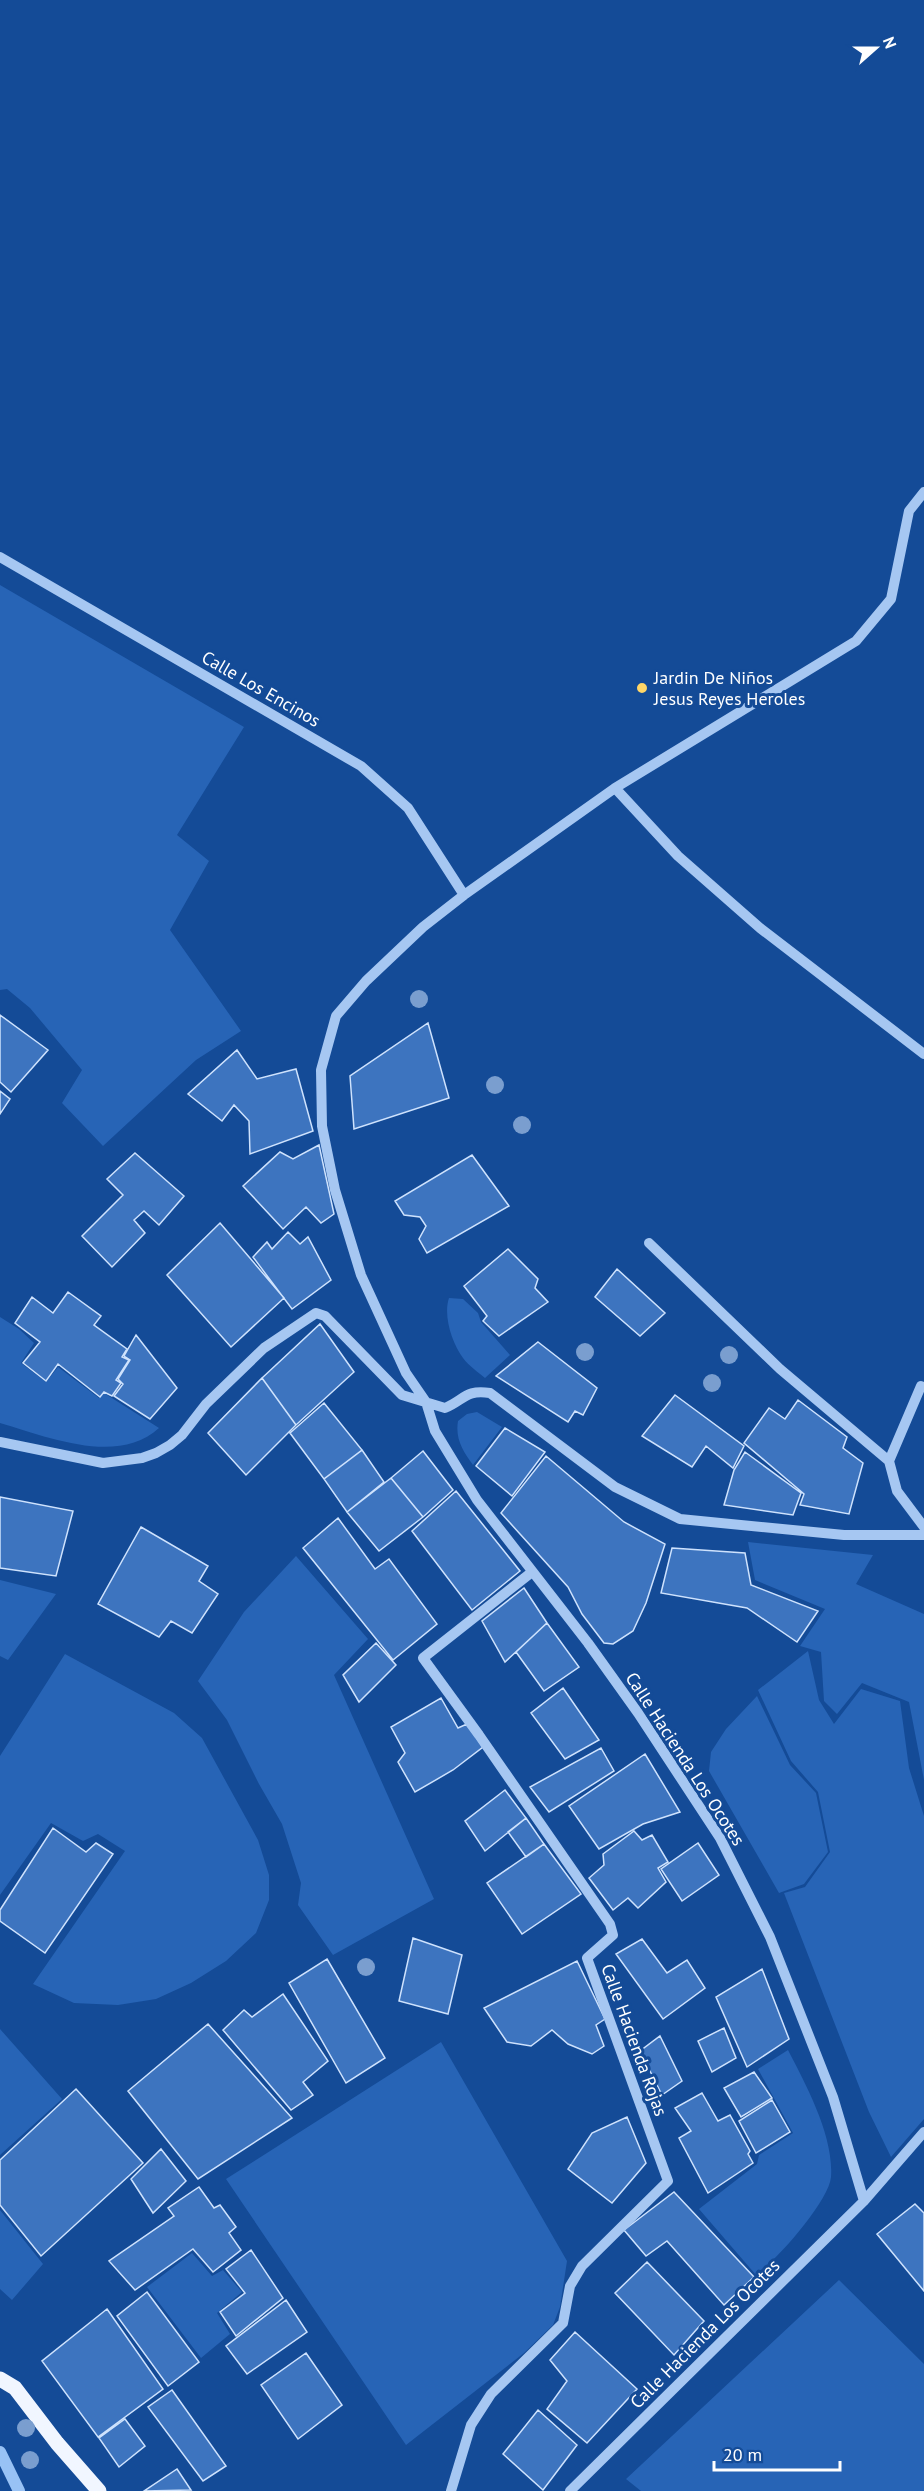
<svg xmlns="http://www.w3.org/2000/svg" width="924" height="2491" font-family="'PT Sans',sans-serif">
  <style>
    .green { fill: #2764b6 }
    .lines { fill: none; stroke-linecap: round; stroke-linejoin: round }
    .stream { stroke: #98c2f5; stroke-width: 12 }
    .building { fill: #3d74bf; stroke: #cee2fd; stroke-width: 1.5 }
    .minor { stroke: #a6c7f2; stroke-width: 10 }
    .major { stroke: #f1f6ff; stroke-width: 15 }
    .tree { fill: #7a9ecf }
    .poi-dot { fill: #ffd667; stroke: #144b97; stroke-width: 2 }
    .labels { text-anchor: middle; stroke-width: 6; stroke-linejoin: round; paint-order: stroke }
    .poi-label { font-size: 18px; fill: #fff; stroke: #144b97; text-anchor: start }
    .street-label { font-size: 18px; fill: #fff; stroke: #144b97 }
  </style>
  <rect width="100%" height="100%" fill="#144b97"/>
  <!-- green -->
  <path class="green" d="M0,585L244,727L177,835L209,861L170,930L241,1031L196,1060L103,1146L62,1103L82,1070L30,1008L7,989L0,990Z
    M449,1298L463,1299L478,1313L481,1322L510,1355L485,1378C478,1372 469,1366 463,1358C452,1343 443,1316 449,1298Z
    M0,1317L19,1329L34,1343L21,1363L46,1382L58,1367L99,1398L104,1393L159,1428C118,1466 48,1437 0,1423Z
    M477,1412L502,1427L473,1465C463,1451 455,1439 458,1421L467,1414Z
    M748,1542L873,1555L856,1584L924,1614V1780L909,1702L862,1683L837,1714L824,1701L821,1652L800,1646L825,1609L755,1580Z
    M296,1556L368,1639L334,1675L434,1899L333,1955L298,1905L301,1883L282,1824L259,1784L227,1720L198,1681L244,1612Z
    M0,1580L56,1594L8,1660L0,1656Z
    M808,1651L819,1700L834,1724L861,1689L900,1701L909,1768L924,1816V2119L891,2157L869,2112L784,1893L805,1887L830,1852L818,1792L791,1761L758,1690Z
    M65,1654L174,1713L202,1738L258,1840L269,1875V1900L256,1933L226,1961L191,1983L156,1999L118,2005L74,2003L33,1984L125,1851L98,1834L83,1841L51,1823L0,1895V1756Z
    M757,1696L790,1765L816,1793L828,1852L804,1884L779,1893L709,1771L711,1752L726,1729Z
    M0,2029L62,2099L0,2155Z
    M441,2042L567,2261L560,2307L553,2325L524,2353L406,2445L226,2179Z
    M788,2050C806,2085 834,2136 831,2177C829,2201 777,2260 756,2275L699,2209L757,2164L759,2155L793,2133L758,2069Z
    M0,2210L43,2264L12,2300L0,2289Z
    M192,2253L212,2276L223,2270L242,2292L217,2313L230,2334L201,2358L147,2287Z
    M839,2280L924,2364V2491H641L626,2479Z"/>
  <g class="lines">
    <!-- stream -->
    <path class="stream" d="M0,2452L19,2491"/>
  </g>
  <!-- building -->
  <path class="building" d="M0,1015L48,1050L11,1092L0,1082Z
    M428,1023L449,1098L354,1129L350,1076Z
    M237,1050L257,1079L296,1069L313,1131L250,1154L249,1121L234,1105L222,1121L188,1094Z
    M0,1091L10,1099L0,1114Z
    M319,1145L334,1214L321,1223L306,1207L283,1229L243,1186L280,1152L293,1159Z
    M135,1153L184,1196L159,1225L144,1211L134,1220L145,1233L112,1267L82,1236L123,1195L107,1179Z
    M472,1155L509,1206L427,1253L419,1239L426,1226L420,1217L404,1215L395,1201Z
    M220,1223L284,1298L231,1347L167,1275Z
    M288,1232L300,1244L308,1237L331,1280L292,1309L253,1257L267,1242L272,1249Z
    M508,1249L538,1279L535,1288L548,1302L499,1336L483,1321L487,1316L464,1286Z
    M617,1269L665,1313L640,1336L595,1297Z
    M68,1292L101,1316L94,1325L127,1349L122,1357L129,1360L116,1380L121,1383L112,1396L104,1392L100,1397L58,1364L46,1381L23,1363L40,1342L15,1323L32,1297L53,1313Z
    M320,1324L354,1372L296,1425L262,1378Z
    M136,1335L177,1388L150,1419L114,1396L123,1384L118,1379L130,1360L124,1356Z
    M538,1342L597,1388L583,1415L575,1411L568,1422L496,1376Z
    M262,1378L296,1425L246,1475L208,1433Z
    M675,1395L744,1446L733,1468L706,1446L692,1467L642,1436Z
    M798,1400L847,1437L843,1448L863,1463L849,1514L800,1505L804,1494L744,1443L769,1408L785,1419Z
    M324,1403L362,1450L324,1479L290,1433Z
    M505,1428L545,1452L512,1496L476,1466Z
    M362,1450L384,1482L347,1512L324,1479Z
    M423,1451L453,1490L423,1517L391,1478Z
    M745,1452L801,1493L793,1515L724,1505L734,1470Z
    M546,1456L624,1522L665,1544L646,1603L633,1631L613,1644L604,1643L582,1614L568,1587L501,1513Z
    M391,1478L423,1517L379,1551L347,1512Z
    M456,1491L520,1571L472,1610L412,1531Z
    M0,1497L73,1511L56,1576L0,1568Z
    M338,1518L375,1569L389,1559L437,1624L393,1660L303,1548Z
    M141,1527L208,1566L199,1581L218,1594L192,1633L171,1621L159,1637L98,1604Z
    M672,1548L745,1553L751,1585L818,1611L797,1642L747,1608L661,1593Z
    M524,1588L547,1623L505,1662L482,1621Z
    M547,1623L579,1667L544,1691L516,1652Z
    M376,1643L396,1665L359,1702L343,1675Z
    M563,1688L599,1740L565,1759L531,1713Z
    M441,1698L458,1728L467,1724L483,1747L453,1770L415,1792L398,1762L405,1753L391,1727Z
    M601,1748L614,1771L549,1812L530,1787Z
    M645,1754L680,1812L643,1824L599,1849L569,1806Z
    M505,1790L526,1818L485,1851L465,1821Z
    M526,1818L544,1844L526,1857L508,1832Z
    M53,1828L86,1852L96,1843L113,1854L45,1953L0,1921V1910Z
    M634,1831L642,1840L652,1835L668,1862L658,1868L666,1882L638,1908L628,1898L613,1910L589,1878L604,1865L603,1854Z
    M698,1843L719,1875L682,1901L661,1869Z
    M544,1844L581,1894L522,1934L487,1883Z
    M413,1938L462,1955L448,2014L399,2001Z
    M642,1939L667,1973L687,1960L705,1988L663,2019L616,1954Z
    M327,1959L385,2058L346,2083L289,1983Z
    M577,1961L605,2019L596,2025L604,2046L592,2054L568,2044L552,2030L531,2046L507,2042L484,2008Z
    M762,1969L789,2039L747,2067L716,1997Z
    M283,1994L328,2061L303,2082L313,2095L291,2110L223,2030L244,2010L252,2017Z
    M208,2024L292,2118L198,2179L128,2091Z
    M724,2028L736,2058L712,2072L698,2041Z
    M660,2036L682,2081L662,2095L640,2051Z
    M754,2072L772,2098L741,2117L724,2088Z
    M76,2089L143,2163L41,2256L0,2205V2160Z
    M702,2093L718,2121L730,2115L750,2151L748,2154L753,2163L708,2193L679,2138L691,2131L675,2108Z
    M772,2100L790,2132L756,2153L739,2121Z
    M627,2117L646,2163L612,2203L568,2169L592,2133Z
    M161,2149L186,2181L153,2213L131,2179Z
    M199,2187L214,2208L220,2205L236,2227L229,2233L241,2250L213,2272L193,2249L135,2290L109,2261L174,2216L168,2208Z
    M674,2192L754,2277L724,2305L667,2241L646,2256L624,2230Z
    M915,2204L924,2213V2291L877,2234Z
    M251,2250L283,2298L236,2336L220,2312L245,2293L226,2269Z
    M647,2262L704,2321L674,2355L615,2293Z
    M147,2292L199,2362L168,2386L117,2316Z
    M286,2300L307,2332L247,2374L226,2346Z
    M107,2309L163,2389L98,2437L42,2361Z
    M575,2332L637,2389L587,2443L547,2409L567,2381L550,2360Z
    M306,2353L342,2405L298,2439L261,2385Z
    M172,2390L226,2466L203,2481L148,2407Z
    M538,2410L577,2445L543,2490L503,2454Z
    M125,2419L145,2446L119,2467L99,2438Z
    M177,2469L191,2490L144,2491Z"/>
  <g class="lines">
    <!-- minor -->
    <path class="minor" d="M0,557L361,766L408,808L464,895
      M615,788L678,856L760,928L924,1054
      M649,1243L780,1369L889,1461L897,1491L924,1527
      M0,1442L103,1463L142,1458L156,1453L170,1445L182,1435L206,1404L264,1348L316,1313L325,1316L402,1395L445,1408C464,1400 466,1389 490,1393L615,1487L680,1519L844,1535H924
      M889,1461L921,1386
      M864,2201L833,2097L770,1937L720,1838L638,1713L588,1643L477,1500L435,1431L426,1402L406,1373L361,1275L335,1190L322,1126L321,1070L336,1016L366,981L423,927L464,895L615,788L856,641L891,599L909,511L924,492
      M451,2491L471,2425L491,2394L563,2323L570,2286L582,2266L668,2181L587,1958L613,1935L610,1924L479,1735L423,1658L532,1572
      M570,2491L864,2201L924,2132"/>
    <!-- major -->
    <path class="major" d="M0,2379L15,2388L57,2443L99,2491"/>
  </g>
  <!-- trees -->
  <g class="tree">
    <circle cx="419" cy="999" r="9"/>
    <circle cx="495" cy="1085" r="9"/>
    <circle cx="522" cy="1125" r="9"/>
    <circle cx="585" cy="1352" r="9"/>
    <circle cx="729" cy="1355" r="9"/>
    <circle cx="712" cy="1383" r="9"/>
    <circle cx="366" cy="1967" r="9"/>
    <circle cx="26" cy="2428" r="9"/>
    <circle cx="30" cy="2460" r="9"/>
  </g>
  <!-- markers -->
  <circle class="poi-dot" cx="642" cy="688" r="6"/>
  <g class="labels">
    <!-- poi labels -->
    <g class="poi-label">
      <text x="654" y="684">Jardin De Niños<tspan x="654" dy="21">Jesus Reyes Heroles</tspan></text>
    </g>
    <!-- street labels -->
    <g class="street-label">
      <text transform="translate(261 689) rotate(30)" y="6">Calle Los Encinos</text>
      <text transform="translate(685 1759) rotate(57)" y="6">Calle Hacienda Los Ocotes</text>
      <text transform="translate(634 2040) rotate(70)" y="6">Calle Hacienda Rojas</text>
      <text transform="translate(705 2334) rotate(-45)" y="6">Calle Hacienda Los Ocotes</text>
    </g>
  </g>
  <!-- north arrow -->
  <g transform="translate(876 48) rotate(69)" stroke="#144b97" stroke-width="4.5" paint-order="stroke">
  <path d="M0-4.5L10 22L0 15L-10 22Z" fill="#ffffff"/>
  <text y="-9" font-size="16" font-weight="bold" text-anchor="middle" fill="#ffffff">N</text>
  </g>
  <!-- scale -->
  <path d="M714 2461v9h126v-9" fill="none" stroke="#ffffff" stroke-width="3"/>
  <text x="723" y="2461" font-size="18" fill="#ffffff" stroke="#144b97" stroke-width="4.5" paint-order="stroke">20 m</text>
</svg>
